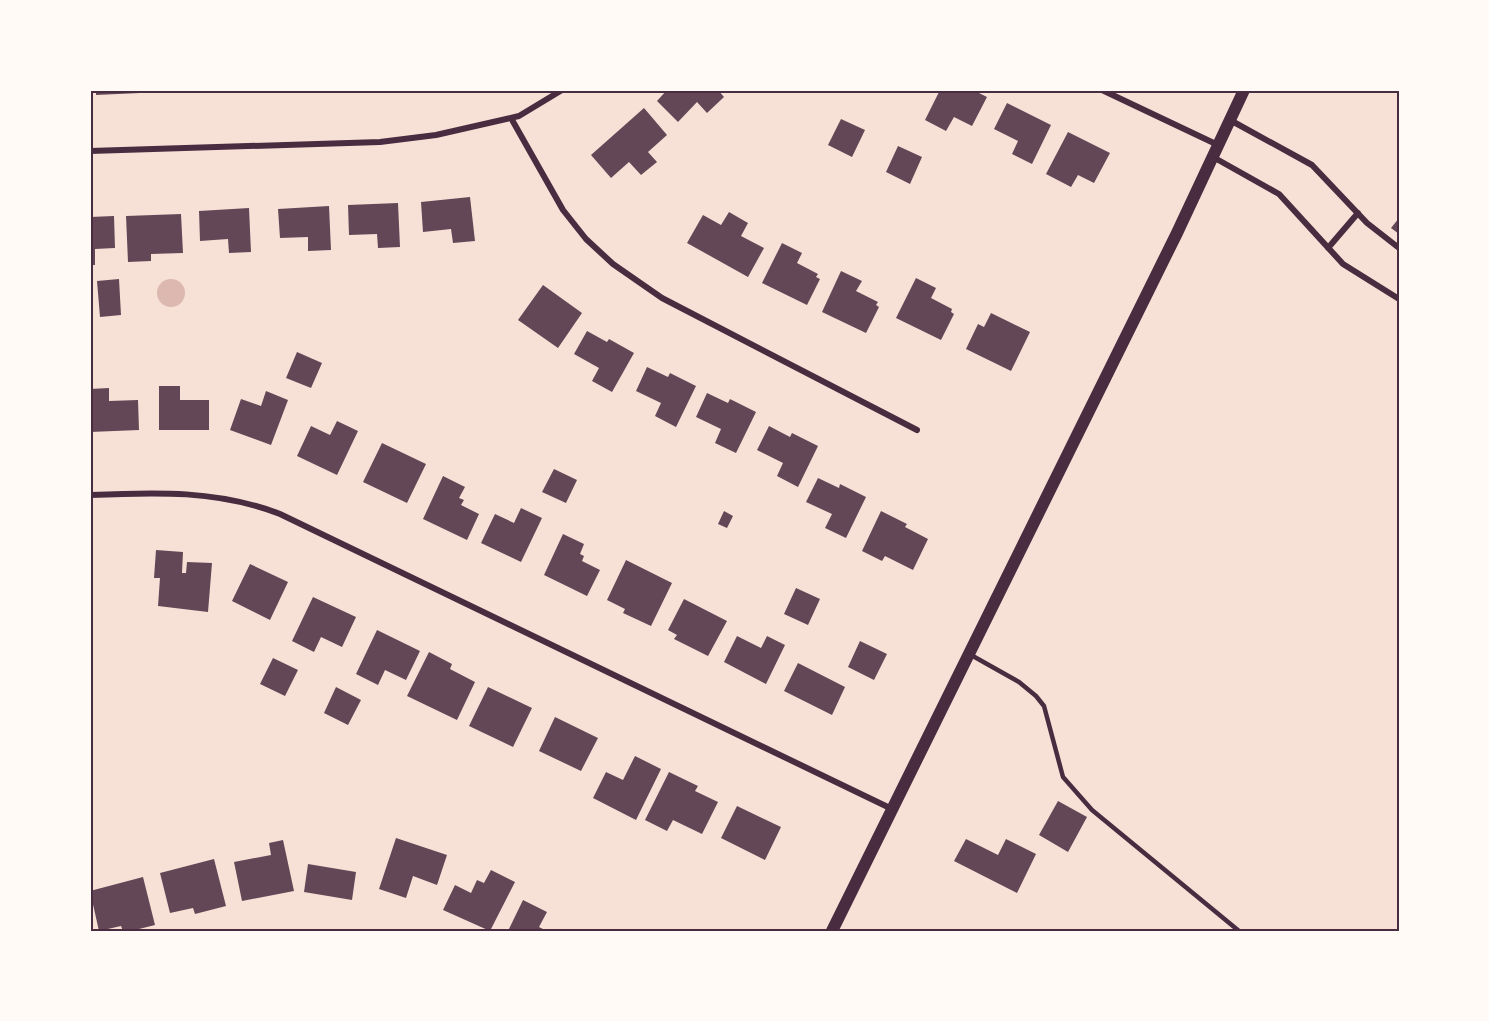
<svg xmlns="http://www.w3.org/2000/svg" width="1489" height="1021" font-family="'Source Serif 4',serif">
  <style>
    .water { fill: #dcb8b0 }
    .building { fill: #644757 }
    .lines { fill: none; stroke-linecap: round; stroke-linejoin: round }
    .service { stroke: #4a2c40; stroke-width: 4.5 }
    .minor { stroke: #4a2c40; stroke-width: 6 }
    .secondary { stroke: #4a2c40; stroke-width: 12 }
    .neatline { fill: none; stroke: #4a2c40; stroke-width: 2 }
  </style>
  <rect width="100%" height="100%" fill="#f7e1d7"/>
  <!-- water -->
  <path class="water" d="M157 293a14 14 0 1 1 28 0a14 14 0 1 1-28 0Z"/>
  <!-- building -->
  <path class="building" d="M96,90H140V93L96,95Z
    M667,90H718L724,97L707,113L697,102L678,122L657,101Z
    M940,90H973L987,97L972,126L954,117L946,131L925,120Z
    M1007,103L1051,125L1032,164L1012,154L1018,141L994,129Z
    M644,108L667,135L648,152L657,162L641,175L629,162L611,178L591,155Z
    M841,119L865,130L852,157L828,145Z
    M1068,132L1110,153L1094,183L1078,175L1071,187L1046,174Z
    M898,146L922,157L910,184L886,172Z
    M470,197L475,241L453,243L451,229L423,232L421,202Z
    M398,203L400,247L378,248L377,234L349,235L348,205Z
    M329,206L331,250L308,251V237L280,238L278,209Z
    M249,208L251,252L229,253L228,239L200,241L199,211Z
    M729,212L748,223L741,236L764,248L748,277L687,243L703,215L721,225Z
    M181,214L183,253L151,254V261L128,262L126,216Z
    M114,216L115,248L95,249V265H90V217Z
    M1399,218V234L1391,228Z
    M782,243L802,253L797,263L818,274L816,277L820,279L807,305L762,283Z
    M841,271L862,281L856,291L878,302L876,305L879,307L866,333L822,312Z
    M916,278L936,288L931,298L952,309L951,312L954,314L941,340L896,318Z
    M119,279L121,315L100,317L97,281Z
    M543,285L582,313L558,348L518,320Z
    M991,313L1030,332L1011,371L966,349L978,324L984,327Z
    M587,331L607,342L609,339L634,353L612,392L592,381L599,368L574,354Z
    M297,352L322,363L311,388L286,378Z
    M647,367L668,377L670,373L696,386L676,427L655,416L661,403L636,391Z
    M159,386H180V400H209V430H159Z
    M109,388V401L138,400L139,430L90,432V389Z
    M266,391L288,400L271,445L230,430L241,399L261,406Z
    M707,393L728,403L730,399L756,412L736,453L715,443L721,429L696,417Z
    M337,421L358,431L337,475L297,456L311,426L330,435Z
    M769,426L790,437L792,433L818,446L798,487L777,476L783,463L757,450Z
    M382,443L426,464L407,503L363,482Z
    M554,469L577,480L566,503L542,492Z
    M443,476L465,487L459,498L464,500L461,505L479,514L467,540L423,519Z
    M818,478L839,488L840,484L866,497L846,538L825,528L832,514L806,502Z
    M521,508L542,518L521,562L481,543L495,514L514,523Z
    M724,511L733,516L727,528L718,524Z
    M881,511L907,524L905,527L928,539L913,570L885,556L882,561L862,551Z
    M563,534L584,544L580,554L584,556L582,561L600,570L587,596L544,575Z
    M156,550L183,552L182,573H186L187,562L212,563L208,612L158,606L160,578H154Z
    M626,560L672,583L651,626L623,613L625,609L607,600Z
    M250,564L288,582L270,620L232,601Z
    M796,588L820,599L808,625L784,614Z
    M313,597L356,617L342,647L321,637L314,652L292,641Z
    M684,599L727,621L708,656L674,639L677,635L668,630Z
    M377,630L420,651L406,680L385,670L378,685L356,674Z
    M737,636L761,648L767,636L785,645L766,684L724,662Z
    M860,641L887,654L874,680L848,667Z
    M429,652L452,664L450,669L475,682L457,720L407,696Z
    M273,658L298,670L285,696L260,684Z
    M798,663L845,687L832,715L784,691Z
    M336,687L361,700L348,725L324,713Z
    M488,687L532,708L513,747L469,726Z
    M555,717L598,738L581,771L539,751Z
    M635,756L661,769L636,820L593,798L606,772L623,780Z
    M669,772L698,786L695,791L718,802L702,834L673,820L667,831L645,820Z
    M1058,801L1087,817L1068,852L1039,835Z
    M737,806L781,827L765,860L721,838Z
    M396,838L447,855L437,885L413,876L406,898L379,889Z
    M966,839L998,855L1006,839L1036,854L1017,893L954,861Z
    M283,840L294,891L242,901L234,862L271,855L269,843Z
    M214,859L226,906L195,914L193,908L170,913L160,873Z
    M308,864L356,872L352,900L304,892Z
    M491,870L515,882L490,931L443,910L455,885L471,893L477,880L484,883Z
    M143,877L155,925L131,931H123L121,926L99,931L90,891Z
    M523,900L547,912L539,927L547,931H508Z"/>
  <g class="lines">
    <!-- service -->
    <path class="service" d="M971,655L1019,682L1036,696L1044,706L1063,777L1092,810L1239,931"/>
    <!-- minor -->
    <path class="minor" d="M1102,90L1218,145
      M511,118L563,210L586,239L613,264L662,298L917,430
      M1230,120L1312,165L1367,223L1399,248
      M90,151L380,142L436,135L519,116L562,90
      M1213,157L1279,194L1343,264L1399,299
      M1328,248L1358,213
      M90,495C156,492 218,490 280,514L892,809"/>
    <!-- secondary -->
    <path class="secondary" d="M832,931L1177,233L1244,90"/>
  </g>
  <!-- border -->
  <rect width="1489" height="1021" fill="none" stroke="#fffaf5" stroke-width="183"/>
  <rect x="92" y="92" width="1306" height="838" class="neatline"/>
</svg>
